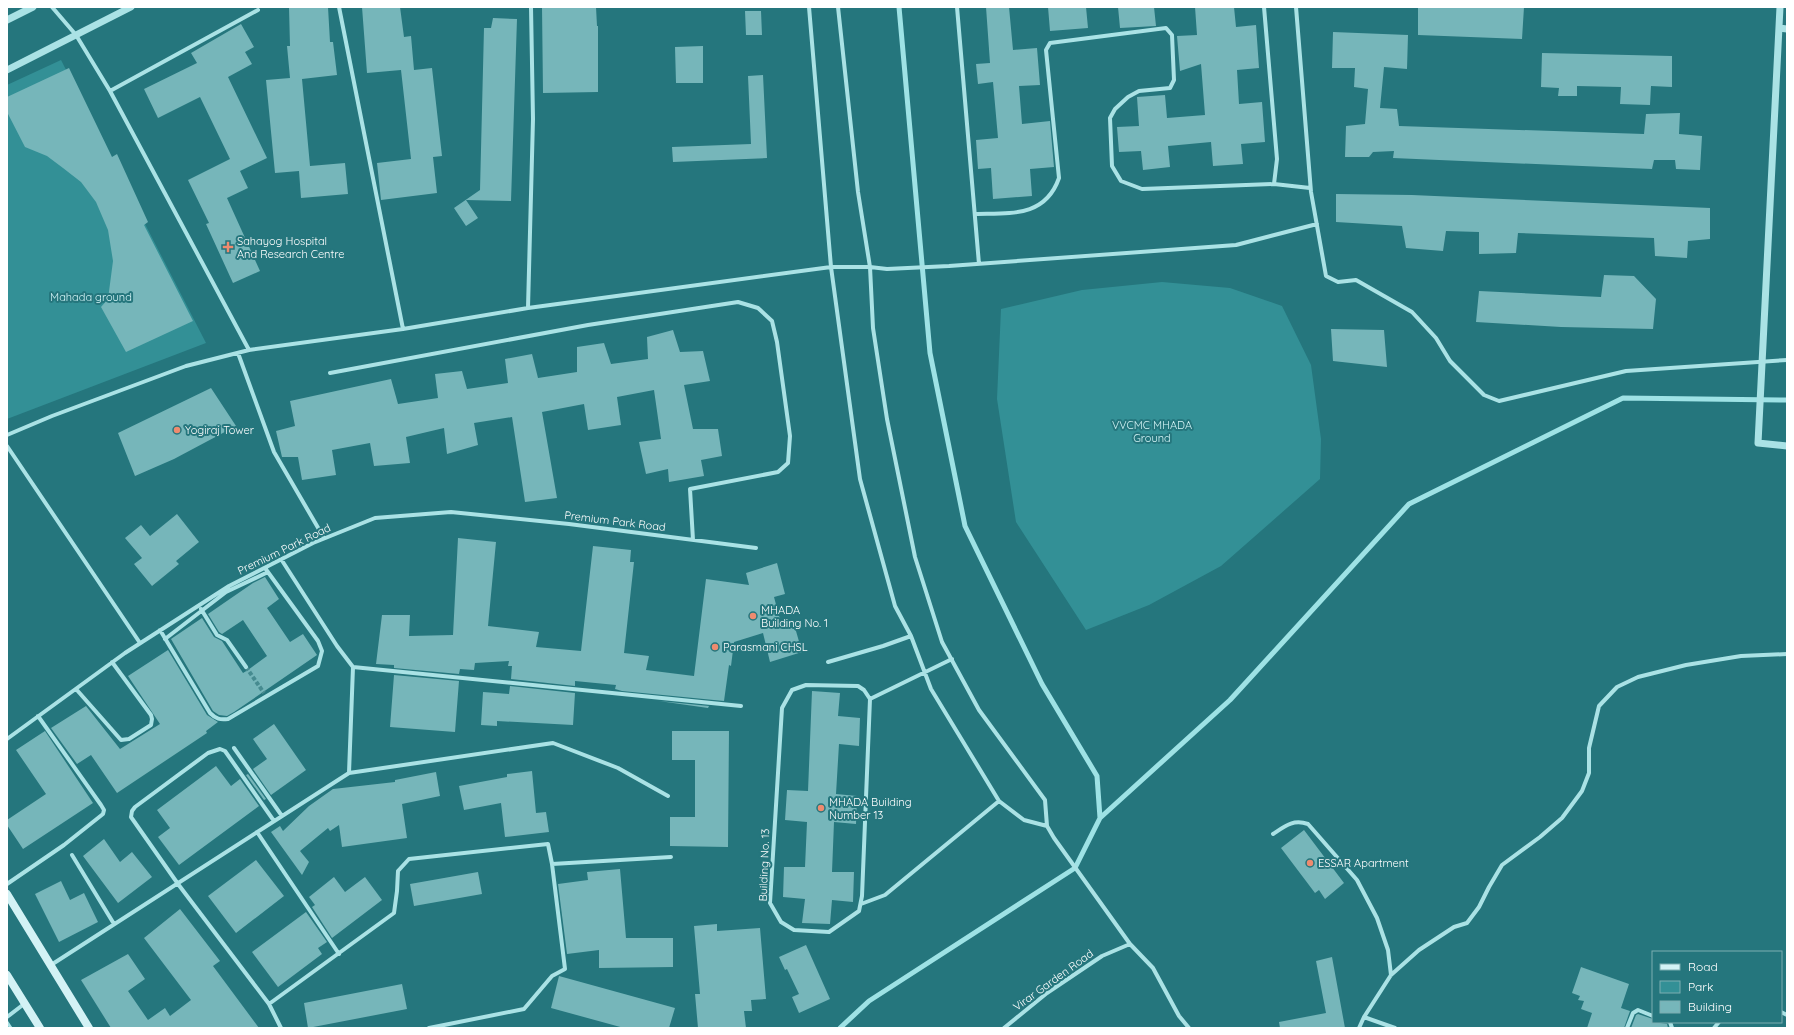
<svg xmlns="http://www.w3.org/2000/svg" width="1794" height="1035" font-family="Quicksand,sans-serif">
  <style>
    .green { fill: #339096 }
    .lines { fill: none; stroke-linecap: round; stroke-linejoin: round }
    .stream { stroke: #9ee2e5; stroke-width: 5 }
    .building { fill: #76b6ba }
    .minor-tunnel { stroke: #468b90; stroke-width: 4; stroke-dasharray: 4 2; stroke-linecap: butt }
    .service { stroke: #aae2e5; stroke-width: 3 }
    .minor { stroke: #aae2e5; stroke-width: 4 }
    .tertiary { stroke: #aae2e5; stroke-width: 7 }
    .secondary { stroke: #d3f2f5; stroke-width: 8 }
    .poi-dot { fill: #ee8b6f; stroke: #25767d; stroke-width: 1.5 }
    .labels { text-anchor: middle; stroke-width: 4; stroke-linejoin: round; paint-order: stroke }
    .poi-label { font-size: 11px; fill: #fff; stroke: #25767d; text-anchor: start }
    .park-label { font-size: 11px; fill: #d2f3f5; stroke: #25767d }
    .street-label { font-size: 11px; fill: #fff; stroke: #25767d }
  </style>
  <rect width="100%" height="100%" fill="#25767d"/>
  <!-- green -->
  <path class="green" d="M61,60L206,343L7,419V85Z
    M1162,282L1230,288L1282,306L1311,365L1321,439L1320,479L1221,566L1149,605L1086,630L1016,522L997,399L1001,309L1082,290Z"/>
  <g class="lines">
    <!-- stream -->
    <path class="stream" d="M1100,818L1230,700L1409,504L1623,398L1787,400
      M840,1028L869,1001L1075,868L1100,818L1097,776L1042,684L965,526L930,353L899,7"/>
  </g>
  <!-- building -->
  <path class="building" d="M289,7H328L330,42H333L337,75L302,79L310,166L345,163L348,194L301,198L299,171L275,173L266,80L290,78L287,46H290Z
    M362,7H400L404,37L411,36L414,70L432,68L442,156L433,157L437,193L381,200L377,163L411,159L401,70L367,73Z
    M542,7H596L597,26H598V92L543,93Z
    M986,7H1009L1013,50L1037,48L1040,85L1019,86L1022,124L1050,121L1054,167L1030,169L1032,196L993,199L991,168L978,169L976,140L998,138L993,82L978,84L976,64L990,63Z
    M1048,7H1086L1088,28L1050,31Z
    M1118,7H1154L1156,26L1120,28Z
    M1195,7H1234L1236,27L1256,25L1259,68L1237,70L1239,104L1262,102L1265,142L1241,144L1243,164L1213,166L1211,142L1168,146L1170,167L1143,170L1141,151L1119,152L1117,127L1139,126L1137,97L1165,95L1167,118L1205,115L1201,64L1180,71L1177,36L1197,35Z
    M1418,7H1524L1522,39L1418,35Z
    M745,11H761L762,35H746Z
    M493,18L517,19L511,201L466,200L478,218L466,226L454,208L480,190L484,28H491Z
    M241,24L254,47L245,52L252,64L228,77L267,158L240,171L248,188L227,198L260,271L233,283L206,224L209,223L188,180L230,159L200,97L158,118L144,89L197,63L191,53Z
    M1333,32L1408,35L1407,69L1384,67L1380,108L1397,109L1399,126L1644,134L1646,114L1680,113L1679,134L1702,136L1700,170L1676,169L1675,160H1654L1652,169L1393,158L1394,151L1373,152L1369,157H1345L1346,126L1365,124L1368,89L1354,87L1355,68H1332Z
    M703,46V83H676L675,47Z
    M1542,53L1672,56V87L1651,86L1650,105L1620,104L1621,87L1577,86V96H1558L1559,88L1541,87Z
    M69,68L112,157L117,154L148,222L144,225L193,321L126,352L101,307L108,299L113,261L108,230L96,202L81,182L63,168L47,156L25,147L7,112V97Z
    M763,75L767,158L673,162L672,147L751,144L748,76Z
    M1336,194L1412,195L1710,208V239L1688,241L1687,258L1655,256L1654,238L1518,233L1516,253L1479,254V232L1446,231L1443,251L1406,248L1402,226L1336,222Z
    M1604,275L1634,276L1656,299L1653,329L1561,327L1476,322L1479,291L1601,297Z
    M1331,329L1384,330L1387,367L1333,361Z
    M673,330L680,352L703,351L710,381L684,385L693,429H718L722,456L701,460L704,476L669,482L668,469L646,474L639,442L661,439L654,390L617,397L621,425L588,430L584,404L542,412L557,498L525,502L512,417L474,423L478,445L447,454L444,428L406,437L410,463L374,466L370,443L332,450L336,475L302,480L298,457H282L276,431L295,426L290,401L391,379L398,404L438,398L435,374L462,371L467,389L508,383L505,359L532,354L538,378L577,372V347L604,343L611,364L648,359L647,337Z
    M211,388L236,426L174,459L135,476L118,433Z
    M177,514L199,542L176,561L179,564L152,586L134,564L142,558L125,538L141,525L150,536Z
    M458,538L496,542L488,626L539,632L536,647L581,651L593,546L631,550L630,562H634L624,653L649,656L646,670L694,676L706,579L749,585L746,573L777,563L785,594L774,597L782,627L794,624L802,652L770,662L763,633L734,642L731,666L729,665L724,701L622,691L615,689L616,685L575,681V686L511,679L512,666H508L509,661L475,663L474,670L460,669L459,674L394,668V665L376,664L382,615H410L409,636L453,635Z
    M265,577L279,599L267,608L290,642L303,634L317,655L234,712L227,716L219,715L213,711L171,639L202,618L214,637L222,641L243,673L248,670L267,656L243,620L222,634L219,632L208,614L253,583Z
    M168,650L207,715L218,722L206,731L207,733L117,793L91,755L77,764L51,728L86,706L120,749L160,724L128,676Z
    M394,675L459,681L455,732L390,727Z
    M510,686L575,693L573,725L497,721V726L481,725L483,692L509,694Z
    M812,691L840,693L838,716L860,718L859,746L839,744L836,794L857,796L856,824L834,822L832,872H854L853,902L832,900L830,924L802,923L805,899L783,897L784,867H805L807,822L785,820L787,790L808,791Z
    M659,701L709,706L708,708Z
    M274,724L306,770L271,795L253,769L267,759L253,739Z
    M45,731L93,803L23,849L7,825V820L46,794L16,750Z
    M672,731H729L728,847L670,846V817H695V760H672Z
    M216,766L231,786L240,779L259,806L179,865L158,837L170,828L157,810Z
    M532,771L536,813L546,812L549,832L505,837L501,803L464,810L459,786L507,777V774Z
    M436,772L440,796L402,804L407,838L342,847L339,825L330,831L328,828L300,851L309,862L302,875L271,832L280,826L283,831L309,806L333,789L395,782V780Z
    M248,774L266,799L264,800L246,775Z
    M1304,830L1344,883L1325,899L1319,890L1315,893L1281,848Z
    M104,839L120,862L132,852L152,877L118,903L83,856Z
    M256,860L284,896L236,933L208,896Z
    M620,869L626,938H673V967L599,968V950L567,954L558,884L588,880L587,872Z
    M478,872L482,894L414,906L410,884Z
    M334,877L345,892L365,877L382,900L332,938L312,907L315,905L309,897Z
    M61,881L70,900L84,893L98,922L59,942L35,894Z
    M180,909L220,961L213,966L259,1028H111L81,980L128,954L145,979L128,991L148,1020L165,1008L170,1016L191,1000L144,938Z
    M306,912L327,942L318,948L322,954L278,987L252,952Z
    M717,924V931L760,928L766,999L751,1000L752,1011H744L746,1028H698L695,994H700L694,926Z
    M806,945L830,999L799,1013L792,997L799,994L787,969L785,970L779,957Z
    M1332,957L1345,1028H1280L1279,1022L1326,1013L1316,961Z
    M1581,967L1629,984L1621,1008L1630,1011L1624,1028H1587L1592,1013L1581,1009L1584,1001L1578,1000L1580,996L1572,993Z
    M559,976L675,1008L669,1028H624L551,1008Z
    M402,984L407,1009L308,1028L304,1003Z
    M1638,1014L1653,1019V1022L1667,1024L1668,1028H1631L1636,1015Z"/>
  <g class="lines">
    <!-- minor-tunnel -->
    <path class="minor-tunnel" d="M246,667L264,693"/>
    <!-- service -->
    <path class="service" d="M7,1022L11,1028"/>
    <!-- minor -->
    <path class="minor" d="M52,7L76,35L110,91L249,350
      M339,7L403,329
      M809,7L831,267L860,479L895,606L911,636L931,689L999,801L1024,820L1047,826
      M838,7L858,192L870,267L873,328L887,419L915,557L942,642L979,710L1045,800L1047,826L1054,838L1130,944
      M957,7L979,264
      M1296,7L1311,192L1326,276L1338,282L1356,280L1412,312L1436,338L1450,361L1484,395L1499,401L1626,371L1787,360
      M110,91L258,10
      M1274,184L1310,188
      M975,214C1009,213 1045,218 1059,178L1046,50L1050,43L1166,28L1172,35L1174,80L1170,88L1139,91L1128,97L1115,109L1110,118L1112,166L1121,181L1142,189L1274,184L1277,159L1264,7
      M528,308L533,119L531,7
      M238,353L274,452L324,538
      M330,373L588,325L738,302L758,308L772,321L777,342L790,436L788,463L778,472L690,489L693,540
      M7,435L52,416L186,366L249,350L403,329L528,308L831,267H870L887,269L949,266L1236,245L1317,224
      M7,446L140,643
      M281,559L337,646L353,667L741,706
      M201,609L217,635L227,640L246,667
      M160,630L210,713C216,719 220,720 228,719L318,666L322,651L318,641L265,568
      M165,639L226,592L268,572
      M828,662L883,646L911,636
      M76,689L121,740L129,739L151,725L152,719L151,715L112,662
      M870,699L864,690L858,686L806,685L792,690L782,708L770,903L781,922L794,930L829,932L859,911L862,896L870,699L952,659
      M7,739L125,653L229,586L313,543L375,518L451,512L569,524L756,548
      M234,748L282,816
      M349,773L353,667
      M274,821L225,751L220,749L208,753L135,807L132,811L131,817L178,884L269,1004L281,1028
      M257,832L339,954
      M1273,834C1285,826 1293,819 1308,824L1357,880L1377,918L1388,950L1391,975
      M72,855L114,924
      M552,864L671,857
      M7,884L64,845L103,814L104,810L101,805L38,716
      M861,904L885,895L999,801
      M51,965L349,773L553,743L618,768L668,796
      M269,1004L394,913L397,891L398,871L409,859L548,844L552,864L565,969L552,976L524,1009L429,1028
      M1781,1012L1787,1015
      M7,1017L24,1004
      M1364,1017L1395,1028
      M1670,1022L1672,1028
      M1004,1028L1047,993L1102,956L1130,944L1153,968L1179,1016L1189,1028
      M1359,1028L1364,1017L1391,975L1419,950L1454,927L1467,923L1479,907L1489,887L1502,865L1540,837L1562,818L1582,791L1589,773V748L1599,706L1617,687L1638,677L1686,665L1741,656L1787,654
      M1627,1028L1633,1013L1638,1010L1653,1016
      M1714,1028L1719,1022"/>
    <!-- tertiary -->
    <path class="tertiary" d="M1780,7L1758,443L1787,446
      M7,20L33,7
      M1779,28L1787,29
      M7,70L131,7"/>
    <!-- secondary -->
    <path class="secondary" d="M7,894L89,1028
      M7,975L40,1028"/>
  </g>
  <!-- markers -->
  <g class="poi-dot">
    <path d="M226 241h4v4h4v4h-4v4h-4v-4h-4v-4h4z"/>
    <circle cx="177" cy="430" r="4"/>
    <circle cx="753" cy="616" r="4"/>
    <circle cx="715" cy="647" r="4"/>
    <circle cx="821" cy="808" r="4"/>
    <circle cx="1310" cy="863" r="4"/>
  </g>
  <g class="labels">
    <!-- poi labels -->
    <g class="poi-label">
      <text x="237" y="245">Sahayog Hospital<tspan x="237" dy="13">And Research Centre</tspan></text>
      <text x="185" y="434">Yogiraj Tower</text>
      <text x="761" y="614">MHADA<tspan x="761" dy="13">Building No. 1</tspan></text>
      <text x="723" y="651">Parasmani CHSL</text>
      <text x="829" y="806">MHADA Building<tspan x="829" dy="13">Number 13</tspan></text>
      <text x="1318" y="867">ESSAR Apartment</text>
    </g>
    <!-- park labels -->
    <g class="park-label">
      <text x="91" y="301">Mahada ground</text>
      <text x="1152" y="429">VVCMC MHADA<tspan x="1152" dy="13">Ground</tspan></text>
    </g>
    <!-- street labels -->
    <g class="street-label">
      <text transform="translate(615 521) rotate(7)" y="4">Premium Park Road</text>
      <text transform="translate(284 549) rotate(-26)" y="4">Premium Park Road</text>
      <text transform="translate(764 865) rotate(-88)" y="4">Building No. 13</text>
      <text transform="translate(1053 980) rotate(-36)" y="4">Virar Garden Road</text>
    </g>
  </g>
  <!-- border -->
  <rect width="1794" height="1035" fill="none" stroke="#ffffff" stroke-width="16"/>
  <!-- legend -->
  <rect x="1652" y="951" width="130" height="72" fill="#25767d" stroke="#7cadb1"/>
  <rect x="1660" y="964" width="20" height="6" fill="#d3f2f5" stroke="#7cadb1"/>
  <text x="1688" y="971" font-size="12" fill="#ffffff">Road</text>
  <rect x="1660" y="981" width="20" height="12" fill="#339096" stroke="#7cadb1"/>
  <text x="1688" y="991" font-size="12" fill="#ffffff">Park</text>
  <rect x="1660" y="1001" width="20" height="12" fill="#76b6ba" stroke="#7cadb1"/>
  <text x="1688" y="1011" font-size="12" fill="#ffffff">Building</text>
</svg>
